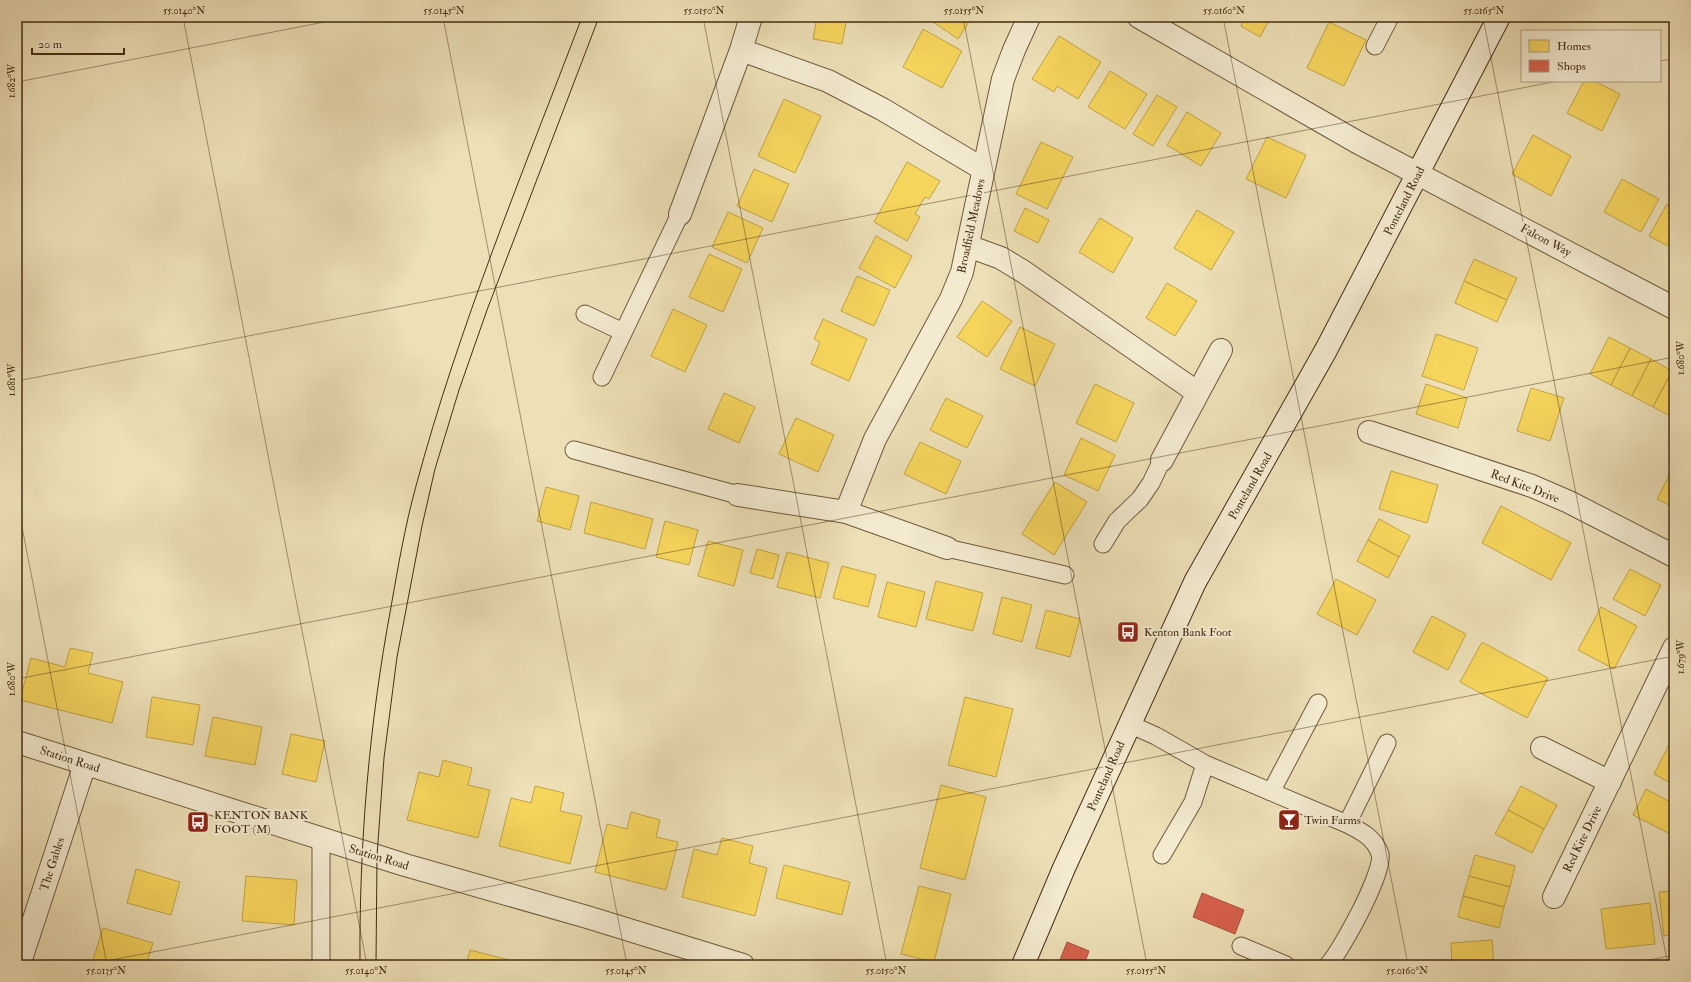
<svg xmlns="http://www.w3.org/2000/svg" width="1691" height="982" font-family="'IM FELL Double Pica',serif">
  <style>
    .homes { fill: #f6d55c; stroke: #c1a346 }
    .shops { fill: #d6604d; stroke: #aa513b }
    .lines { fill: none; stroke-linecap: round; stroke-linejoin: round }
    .service-casing { stroke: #6e5a3a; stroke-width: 19 }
    .minor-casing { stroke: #6e5a3a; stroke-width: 24 }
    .tertiary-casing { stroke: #6e5a3a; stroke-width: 24 }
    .secondary-casing { stroke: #442d11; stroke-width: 24 }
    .service { stroke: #f3ead0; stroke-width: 17 }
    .minor { stroke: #f3ead0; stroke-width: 22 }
    .tertiary { stroke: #f3ead0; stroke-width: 22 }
    .secondary { stroke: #f3ead0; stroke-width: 22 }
    .tram { stroke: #442d11; stroke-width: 1 }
    .ticks { fill: none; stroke: #442d11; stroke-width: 1; stroke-opacity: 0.45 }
    .labels { text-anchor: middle; stroke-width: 4; stroke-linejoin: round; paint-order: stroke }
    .street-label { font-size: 12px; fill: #442d11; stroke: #f3ead0 }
    .poi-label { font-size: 12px; fill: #442d11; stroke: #f3ead0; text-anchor: start }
    .neatline { fill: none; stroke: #442d11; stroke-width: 1.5 }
    .ticks-label { font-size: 10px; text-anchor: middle; fill: #442d11 }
  </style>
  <rect width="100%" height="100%" fill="#eddfb6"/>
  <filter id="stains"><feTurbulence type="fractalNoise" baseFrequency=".005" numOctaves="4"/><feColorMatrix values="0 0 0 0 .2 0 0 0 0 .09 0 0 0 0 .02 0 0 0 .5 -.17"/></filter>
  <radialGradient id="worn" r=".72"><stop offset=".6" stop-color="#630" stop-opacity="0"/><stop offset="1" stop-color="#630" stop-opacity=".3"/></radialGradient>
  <!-- homes -->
  <path class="homes" d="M817,17L847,18L842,44L813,39Z
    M926,17H972L958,39Z
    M1236,17H1271L1260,37L1241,26L1243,21Z
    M1329,22L1366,40L1344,86L1307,68Z
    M923,29L962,51L942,88L903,67Z
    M1059,36L1101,62L1078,99L1057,86L1054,92L1032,79Z
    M1110,71L1147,94L1125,129L1088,107Z
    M1584,81H1595L1620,94L1602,131L1567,113Z
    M1157,95L1177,107L1153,146L1133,134Z
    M784,99L821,116L795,173L758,156Z
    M1187,112L1221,133L1201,166L1167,145Z
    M1533,135L1571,156L1551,196L1512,174Z
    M1267,137L1306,155L1286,198L1246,179Z
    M1041,142L1073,157L1047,209L1016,194Z
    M907,162L940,181L929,199L925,197L915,214L920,217L907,241L874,222Z
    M754,169L789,184L772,222L737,206Z
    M1622,179L1659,199L1641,232L1604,212Z
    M1667,204L1674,207V249L1649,236Z
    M1025,208L1049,220L1038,243L1014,231Z
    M1197,210L1234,232L1211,270L1174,248Z
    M728,212L763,228L747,263L712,247Z
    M1100,218L1133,238L1113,273L1079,252Z
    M876,236L912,256L895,288L859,268Z
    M709,254L742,269L723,312L689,297Z
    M1474,259L1517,278L1507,300L1464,281Z
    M857,276L890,290L874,326L841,311Z
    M1464,281L1507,300L1497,322L1455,303Z
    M1167,283L1197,301L1175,336L1146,318Z
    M982,301L1012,321L987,357L957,337Z
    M673,309L707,325L685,372L651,356Z
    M823,319L867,339L849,381L811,364L820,342L814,339Z
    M1020,327L1055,344L1035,386L1000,369Z
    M1436,334L1478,348L1464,390L1422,376Z
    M1609,337L1630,348L1611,385L1590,374Z
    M1630,348L1651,359L1632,396L1611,385Z
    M1651,359L1672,371L1653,407L1632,396Z
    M1672,371L1674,372V418L1653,407Z
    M1095,384L1134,403L1116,442L1076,423Z
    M1426,384L1467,398L1458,428L1416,414Z
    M1531,388L1564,398L1550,441L1517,431Z
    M724,393L755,407L739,443L708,429Z
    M946,398L983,416L967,448L930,430Z
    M796,418L834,435L818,472L779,454Z
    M1081,438L1115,455L1098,491L1064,475Z
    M920,442L961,461L946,494L904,474Z
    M1674,466V508L1657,499Z
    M1391,471L1438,485L1427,523L1379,509Z
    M1055,482L1087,502L1054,555L1022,534Z
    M546,487L579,496L570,530L537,521Z
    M591,502L653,519L645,549L584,533Z
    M1501,506L1571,543L1551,580L1482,543Z
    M1379,519L1410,536L1399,557L1368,540Z
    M665,521L698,530L689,565L656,557Z
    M1368,540L1399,557L1388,578L1357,561Z
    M708,541L743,550L734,586L698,576Z
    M757,549L779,555L773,579L750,573Z
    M787,552L829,563L820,598L777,587Z
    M842,566L876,575L868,607L833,598Z
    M1630,569L1661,585L1645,616L1613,599Z
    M1336,579L1376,600L1357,635L1317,614Z
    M936,581L983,593L973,631L926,619Z
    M887,582L925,592L916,627L878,617Z
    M1002,597L1032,605L1022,642L993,634Z
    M1601,607L1637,626L1614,669L1578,650Z
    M17,608L20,609L17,625Z
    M1046,610L1080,619L1070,657L1036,648Z
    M1432,616L1466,634L1448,670L1413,652Z
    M1482,642L1548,678L1527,718L1460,682Z
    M70,648L93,653L88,673L123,682L112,723L20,700L31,658L65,667Z
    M152,697L200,705L193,745L146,737Z
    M965,697L1013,709L996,777L948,765Z
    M213,717L262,727L255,765L205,756Z
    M291,734L325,741L316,782L282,774Z
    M1674,735V785L1654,774Z
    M443,760L472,768L468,785L490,790L478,838L407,820L419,772L439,777Z
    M941,785L986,797L965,880L920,868Z
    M535,786L564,793L560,811L582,816L570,864L499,846L511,798L531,803Z
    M1521,786L1557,805L1544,829L1508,810Z
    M1646,789L1674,804V836L1633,815Z
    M1508,810L1544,829L1532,853L1495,834Z
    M631,812L660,820L656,837L678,842L666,890L595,872L607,824L627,829Z
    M722,838L753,846L749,863L767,868L755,916L682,897L694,849L717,855Z
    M1475,855L1515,866L1510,887L1469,876Z
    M784,865L850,882L842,915L776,898Z
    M136,869L180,882L171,915L127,903Z
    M246,876L297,880L294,925L242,921Z
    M1469,876L1510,887L1504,907L1463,896Z
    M919,886L951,894L934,962L901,954Z
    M1674,891V934L1664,936L1659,892Z
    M1463,896L1504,907L1499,928L1458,917Z
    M1650,903L1655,944L1606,949L1601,909Z
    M103,928L153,943L146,965H100L92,963Z
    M1492,940L1494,965H1452L1451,943Z
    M470,950L529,965H466Z"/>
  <!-- shops -->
  <path class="shops" d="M1202,893L1244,910L1235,934L1193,917Z
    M1067,942L1089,951L1084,965H1058Z
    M1125,960L1136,965H1123Z"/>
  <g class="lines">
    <!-- service casing -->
    <g class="service-casing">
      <path id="service" d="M1375,46L1390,17
        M585,314L623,332
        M602,377L680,214
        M574,450L738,495
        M1103,544L1117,521L1140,499L1151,483L1162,460
        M947,548L1065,575
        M1129,724L1156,736L1205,764L1347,824C1361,831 1375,838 1380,854C1385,871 1341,951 1328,965
        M1271,792L1318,703
        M1347,824L1387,743
        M1162,855L1193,802L1205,764
        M1241,946L1286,965
        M321,965V839"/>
    </g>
    <!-- minor casing -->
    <g class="minor-casing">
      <path id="minor" d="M1139,17L1357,142L1674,308
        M741,50L828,81L882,109L983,169
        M680,214L741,50L751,17
        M968,246L1001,258L1024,272L1198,393
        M1369,432L1532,486L1569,502L1674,556
        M1162,460L1221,350
        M738,495L846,512L947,548
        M846,512L875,439L951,299L962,272L1003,79L1014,50L1029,17
        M1542,748L1610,782
        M1554,897L1674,648
        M19,965L85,764"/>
    </g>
    <!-- tertiary casing -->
    <g class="tertiary-casing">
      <path id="tertiary" d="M17,742L405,865L587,917L743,965"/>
    </g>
    <!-- secondary casing -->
    <g class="secondary-casing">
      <path id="secondary" d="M1023,965L1064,868L1195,582L1326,350L1499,17"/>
    </g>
    <!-- service -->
    <use href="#service" class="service"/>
    <!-- minor -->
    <use href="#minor" class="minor"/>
    <!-- tertiary -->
    <use href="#tertiary" class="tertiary"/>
    <!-- secondary -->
    <use href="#secondary" class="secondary"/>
    <!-- tram -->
    <path class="tram" d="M360,965C359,845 369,725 391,607C398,567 405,526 416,486C459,326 523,172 582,17
      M376,965L377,856L384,758L397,657L422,526L435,469L459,390L487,310L599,17"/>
  </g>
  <!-- ticks -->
  <path class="ticks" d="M183,17L367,965M443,17L627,965M703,17L887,965M963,17L1147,965M1223,17L1408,965M1483,17L1668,965M1660,61L1674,59M17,82L350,17M17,381L1558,81M17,501L107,965M17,679L1674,357M86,965L1674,656M1623,965L1674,955"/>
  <!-- icons -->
  <defs>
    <g id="bus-square" transform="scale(1.15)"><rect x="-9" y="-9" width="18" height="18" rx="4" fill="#8f2418" stroke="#f3ead0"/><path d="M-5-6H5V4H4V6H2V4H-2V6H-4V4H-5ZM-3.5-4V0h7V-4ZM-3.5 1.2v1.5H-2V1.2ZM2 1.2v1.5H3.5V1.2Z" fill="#fff"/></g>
    <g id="bar-square" transform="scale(1.15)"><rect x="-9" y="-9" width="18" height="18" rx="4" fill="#8f2418" stroke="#f3ead0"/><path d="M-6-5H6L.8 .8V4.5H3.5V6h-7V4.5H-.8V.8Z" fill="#fff"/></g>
  </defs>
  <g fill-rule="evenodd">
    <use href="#bus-square" x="1128" y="632"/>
    <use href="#bar-square" x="1289" y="820"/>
    <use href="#bus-square" x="198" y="822"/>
  </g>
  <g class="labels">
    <!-- street labels -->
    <g class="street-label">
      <text transform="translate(1404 201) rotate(-63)" y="4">Ponteland Road</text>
      <text transform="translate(971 226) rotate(-78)" y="4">Broadfield Meadows</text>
      <text transform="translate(1546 240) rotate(28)" y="4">Falcon Way</text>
      <text transform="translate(1250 486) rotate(-60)" y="4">Ponteland Road</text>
      <text transform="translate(1525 486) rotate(21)" y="4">Red Kite Drive</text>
      <text transform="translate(70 759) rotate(18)" y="4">Station Road</text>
      <text transform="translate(1106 776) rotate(-66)" y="4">Ponteland Road</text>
      <text transform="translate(1582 839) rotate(-64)" y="4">Red Kite Drive</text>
      <text transform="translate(379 857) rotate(17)" y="4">Station Road</text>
      <text transform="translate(52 864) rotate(-72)" y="4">The Gables</text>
    </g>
    <!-- poi labels -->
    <g class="poi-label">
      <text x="1144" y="636">Kenton Bank Foot</text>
      <text x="214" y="819">KENTON BANK<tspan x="214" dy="14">FOOT (M)</tspan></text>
      <text x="1304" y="824">Twin Farms</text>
    </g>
  </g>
  <!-- margin -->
  <rect width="1691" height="982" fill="none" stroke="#eddfb6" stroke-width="44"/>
  <!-- legend -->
  <rect x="1521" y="30" width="140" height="52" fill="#f3ead0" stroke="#ad9e84"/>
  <rect x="1529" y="40" width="20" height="12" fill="#f6d55c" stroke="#ad9e84"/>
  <text x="1557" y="50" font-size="12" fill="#442d11">Homes</text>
  <rect x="1529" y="60" width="20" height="12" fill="#d6604d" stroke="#ad9e84"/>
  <text x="1557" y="70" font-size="12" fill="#442d11">Shops</text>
  <!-- scale -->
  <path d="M32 48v6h92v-6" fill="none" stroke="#442d11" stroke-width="2"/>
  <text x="38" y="48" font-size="12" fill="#442d11" stroke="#f3ead0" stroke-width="3" paint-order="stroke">20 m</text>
  <rect x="22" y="22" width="1647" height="938" class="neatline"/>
  <g class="ticks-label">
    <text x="184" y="14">55.0140°N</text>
    <text x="444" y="14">55.0145°N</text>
    <text x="704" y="14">55.0150°N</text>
    <text x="964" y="14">55.0155°N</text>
    <text x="1224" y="14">55.0160°N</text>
    <text x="1484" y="14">55.0165°N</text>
    <text transform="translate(11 81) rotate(-90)" y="4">1.682°W</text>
    <text transform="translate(1680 358) rotate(-90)" y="4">1.680°W</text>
    <text transform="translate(11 380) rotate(-90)" y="4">1.681°W</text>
    <text transform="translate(1680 657) rotate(-90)" y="4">1.679°W</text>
    <text transform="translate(11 679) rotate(-90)" y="4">1.680°W</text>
    <text x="106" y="974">55.0135°N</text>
    <text x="366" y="974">55.0140°N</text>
    <text x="626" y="974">55.0145°N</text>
    <text x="886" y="974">55.0150°N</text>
    <text x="1146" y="974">55.0155°N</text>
    <text x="1407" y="974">55.0160°N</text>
  </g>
  <rect width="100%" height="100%" filter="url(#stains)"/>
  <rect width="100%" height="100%" fill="url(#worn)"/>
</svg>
